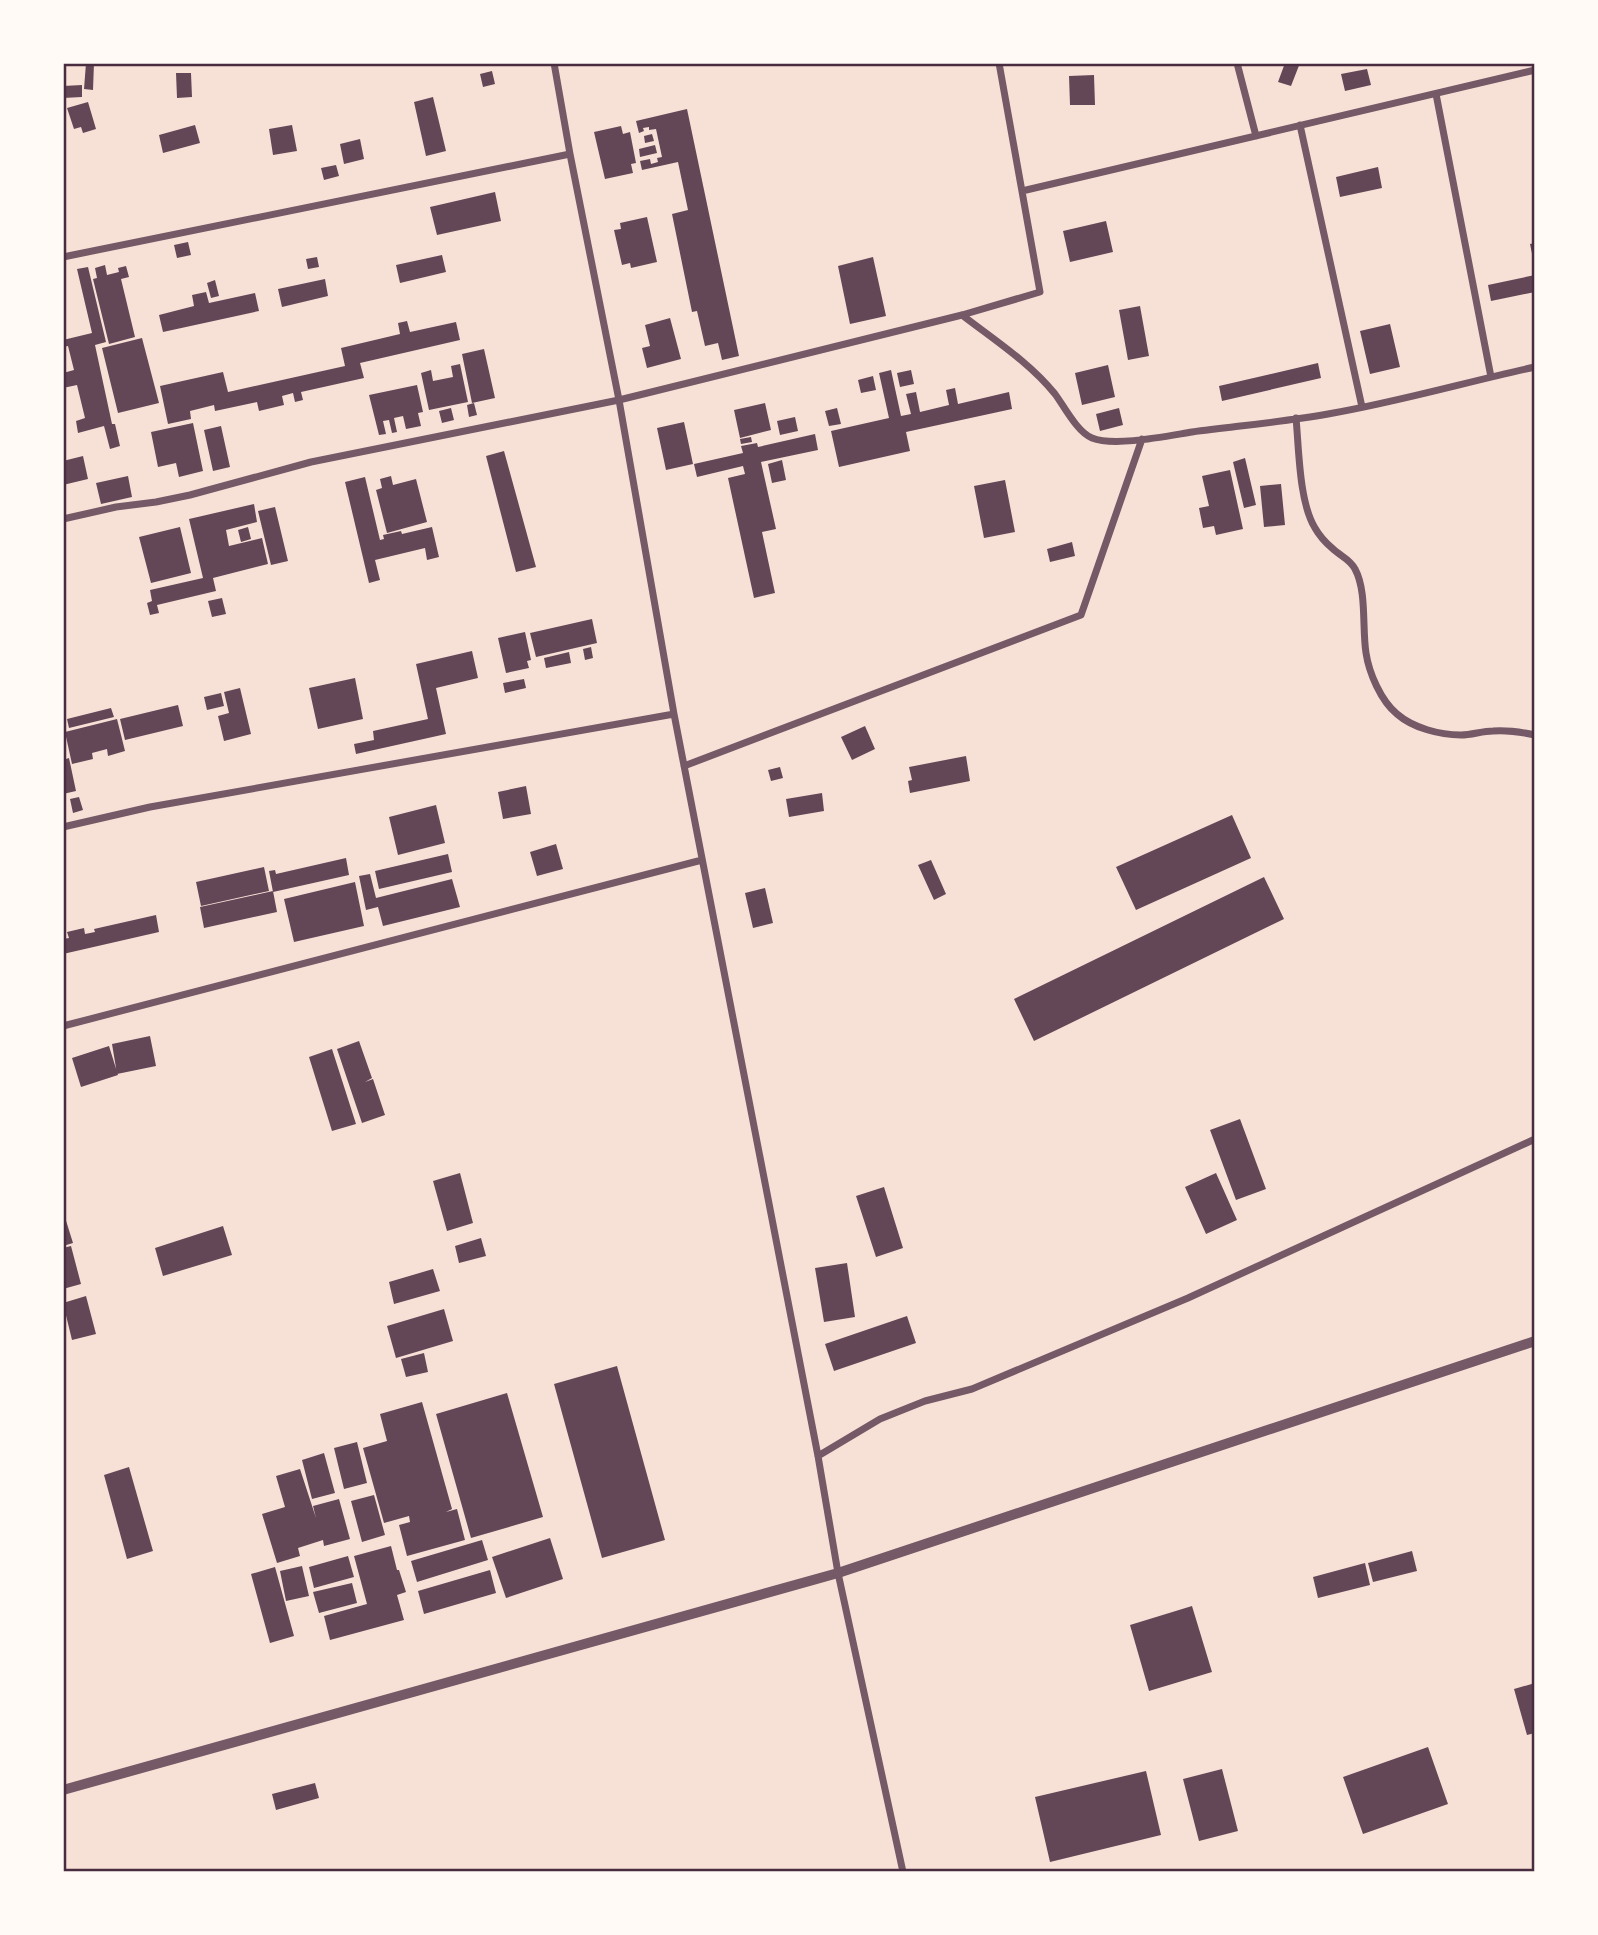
<svg xmlns="http://www.w3.org/2000/svg" width="1598" height="1935" font-family="Figtree,sans-serif">
  <style>
    .building { fill: #644757 }
    .lines { fill: none; stroke-linecap: round; stroke-linejoin: round }
    .minor { stroke: #755966; stroke-width: 7 }
    .tertiary { stroke: #755966; stroke-width: 10 }
    .neatline { fill: none; stroke: #4a2c40; stroke-width: 2.5 }
  </style>
  <rect width="100%" height="100%" fill="#f7e1d7"/>
  <!-- building -->
  <path class="building" d="M86,63H94L93,90L84,89Z
    M1285,63H1300L1291,86L1278,82Z
    M1367,69L1371,85L1345,91L1341,74Z
    M492,71L495,84L483,87L480,74Z
    M176,73H191L192,97L177,98Z
    M1094,75L1095,105H1070L1069,76Z
    M82,85V97L63,98V86Z
    M433,97L446,151L426,156L414,102Z
    M88,102L96,129L83,133L81,127L74,129L67,108Z
    M687,109L739,356L722,360L718,343L705,346L697,311L692,312L672,214L688,210L678,162L642,170L640,161L650,159L651,164L658,162L657,158L662,157L656,129L649,130V127L643,128L644,131L639,133L636,121Z
    M195,125L200,143L163,153L159,135Z
    M292,125L297,151L273,155L269,129Z
    M621,126L623,134L630,132L636,163L631,164L633,173L605,179L594,132Z
    M652,134L654,141L645,143L644,136Z
    M360,139L364,159L344,164L340,144Z
    M655,145L657,153L640,157L639,149Z
    M336,165L339,176L324,180L321,168Z
    M1378,167L1382,188L1340,197L1336,177Z
    M495,192L501,221L437,235L430,207Z
    M647,217L657,262L631,268L630,263L622,265L614,230L621,229L620,223Z
    M1106,221L1113,252L1070,262L1063,231Z
    M188,242L191,255L177,258L174,245Z
    M1535,243V263H1534L1530,244Z
    M442,255L446,272L400,283L396,265Z
    M317,257L319,267L308,269L306,259Z
    M873,257L886,316L850,324L838,266Z
    M105,265L107,275L119,272L118,268L126,266L129,277L121,279L135,337L109,344L93,279L97,278L95,268Z
    M88,267L106,342L95,345L112,424H115L120,446L110,449L104,426L78,433L76,421L85,418L77,385L63,388V373L74,370L68,346L63,347V340L92,333L77,269Z
    M1535,275V292L1491,301L1488,285Z
    M325,279L328,296L282,307L278,289Z
    M215,280L219,296L211,298L207,283Z
    M206,292L209,303L255,293L259,311L163,332L159,315L194,306L192,295Z
    M1140,306L1149,356L1128,360L1119,310Z
    M670,318L681,359L647,368L642,348L650,346L645,325Z
    M407,321L410,332L456,322L460,340L360,363L364,378L301,392L303,400L295,402L293,393L282,396L284,405L259,411L257,402L215,411L214,405L190,411L191,419L168,424L160,386L223,372L228,392L345,366L341,348L400,334L398,323Z
    M1390,324L1400,367L1370,374L1360,331Z
    M142,338L159,403L118,413L102,348Z
    M484,349L495,398L472,403L462,354Z
    M1318,363L1321,378L1222,401L1219,386Z
    M460,364L468,402L429,410L421,373L431,370L433,381L453,377L451,366Z
    M1108,365L1115,397L1082,405L1075,373Z
    M891,370L901,416L911,414L906,394L916,392L920,412L949,405L946,390L955,388L958,404L1009,392L1012,409L906,432L910,451L839,467L831,431L889,418L879,373Z
    M911,370L914,384L900,387L897,373Z
    M873,376L876,390L861,393L858,380Z
    M417,385L423,412L418,413L421,426L406,429L403,416L394,418L397,432L392,433L389,420L383,421L386,434L379,435L369,395Z
    M474,403L477,415L469,417L467,405Z
    M765,403L771,430L740,438L734,410Z
    M451,408L454,420L442,423L439,411Z
    M837,408L841,424L829,426L825,411Z
    M1119,408L1123,425L1100,431L1096,414Z
    M795,417L798,431L780,435L777,421Z
    M684,422L693,464L666,470L657,428Z
    M193,423L203,471L179,477L176,463L158,467L151,432Z
    M221,426L230,467L213,471L204,430Z
    M815,434L818,450L761,462L776,529L762,532L775,593L754,598L728,478L745,474L743,466L697,477L694,464L743,453L741,446L757,443L758,447Z
    M751,437L752,442L741,444L740,439Z
    M504,451L536,567L516,572L486,456Z
    M83,456L88,479L63,485V461Z
    M1245,458L1256,505L1244,508L1233,462Z
    M782,460L786,480L772,483L768,464Z
    M1230,470L1243,529L1216,535L1214,526L1203,528L1199,508L1209,506L1202,476Z
    M128,476L132,497L101,504L96,483Z
    M391,476L393,485L416,479L427,522L387,533L376,490L382,488L380,479Z
    M365,477L380,540L384,539L383,535L401,531L402,534L432,527L439,557L427,560L425,548L375,560L380,580L369,583L345,482Z
    M1005,480L1015,532L984,538L974,486Z
    M1281,484L1285,525L1264,527L1260,486Z
    M254,504L257,522L226,530L229,546L262,538L268,564L213,578L216,591L157,605L159,613L150,615L147,603L152,601L150,590L203,578L189,519Z
    M275,507L288,561L271,565L258,511Z
    M180,527L191,573L151,583L139,537Z
    M248,527L251,539L241,542L238,530Z
    M1072,542L1075,556L1050,562L1047,549Z
    M222,598L226,614L212,617L208,601Z
    M592,619L597,643L536,657L530,633Z
    M525,632L531,660L527,661L529,668L506,673L498,638Z
    M591,647L593,658L585,660L583,649Z
    M472,651L478,678L436,688L446,734L356,754L354,744L374,740L373,731L428,719L416,664Z
    M569,652L571,663L546,668L544,658Z
    M355,678L363,719L318,729L309,688Z
    M524,679L526,688L505,693L503,683Z
    M240,688L251,734L224,741L218,716L229,713L224,692Z
    M221,693L224,706L207,710L204,697Z
    M178,705L183,726L125,740L120,719Z
    M111,708L114,717L69,728L67,719Z
    M117,719L125,751L108,756L107,749L92,753L93,759L72,764L65,732Z
    M865,726L875,749L852,760L841,737Z
    M966,756L970,781L910,793L908,781L912,780L909,767Z
    M69,758L76,791L63,794V760Z
    M780,767L783,778L771,781L768,770Z
    M526,786L531,814L503,819L498,792Z
    M822,793L824,811L789,817L786,799Z
    M79,797L83,810L73,813L70,799Z
    M436,805L445,843L398,855L389,817Z
    M1232,815L1251,858L1136,910L1116,867Z
    M556,844L563,869L537,876L530,852Z
    M448,854L452,872L379,889L375,871Z
    M346,858L349,875L273,892L269,871L275,870L276,874Z
    M931,860L946,894L934,900L918,865Z
    M264,867L269,891L201,906L196,882Z
    M370,874L376,898L452,879L460,907L383,926L378,907L366,910L359,876Z
    M1264,877L1284,919L1034,1041L1014,999Z
    M355,882L364,926L294,942L284,899Z
    M765,888L773,923L753,928L745,893Z
    M273,891L277,912L204,928L200,907Z
    M156,915L159,932L63,954V939L69,938L67,932L84,928L85,934L95,932L94,929Z
    M150,1036L156,1066L117,1074L112,1044Z
    M359,1041L372,1078L365,1082L373,1079L385,1115L362,1123L337,1049Z
    M109,1046L118,1075L81,1087L72,1058Z
    M332,1049L356,1124L332,1131L309,1057Z
    M1240,1119L1266,1189L1236,1200L1210,1130Z
    M460,1173L473,1223L447,1231L433,1181Z
    M1216,1173L1237,1220L1206,1234L1185,1187Z
    M884,1187L903,1248L876,1257L856,1196Z
    M63,1211L73,1243L63,1246Z
    M223,1226L232,1255L163,1276L155,1248Z
    M481,1238L486,1256L459,1263L455,1246Z
    M71,1246L81,1284L63,1289V1248Z
    M847,1263L855,1317L824,1322L815,1268Z
    M433,1269L440,1291L394,1304L389,1282Z
    M86,1296L96,1334L72,1340L63,1303Z
    M444,1309L453,1341L396,1358L387,1326Z
    M907,1316L916,1343L834,1371L825,1344Z
    M424,1353L428,1372L406,1377L401,1359Z
    M617,1366L665,1540L602,1558L554,1384Z
    M507,1393L543,1517L471,1538L436,1414Z
    M422,1402L452,1509L446,1512L457,1509L465,1540L407,1556L399,1525L410,1522L409,1516L384,1523L363,1448L387,1441L380,1414Z
    M357,1442L367,1483L344,1489L334,1448Z
    M324,1453L335,1493L312,1499L302,1460Z
    M129,1467L153,1551L127,1559L104,1475Z
    M300,1469L316,1518L313,1506L339,1499L350,1539L324,1546L323,1540L298,1548L300,1556L277,1563L262,1514L285,1507L276,1476Z
    M374,1495L385,1535L362,1542L351,1501Z
    M550,1538L563,1579L506,1598L492,1557Z
    M482,1540L488,1560L417,1582L411,1561Z
    M391,1546L397,1570H399L406,1592L397,1595L404,1620L330,1640L324,1616L367,1604L354,1556Z
    M1412,1551L1417,1571L1373,1582L1368,1563Z
    M348,1556L354,1577L314,1588L309,1567Z
    M1365,1563L1370,1585L1318,1598L1313,1577Z
    M302,1566L309,1596L286,1601L280,1571Z
    M275,1567L294,1636L270,1643L251,1574Z
    M490,1570L496,1593L424,1614L418,1591Z
    M352,1583L357,1603L319,1613L313,1592Z
    M1192,1606L1212,1672L1149,1691L1130,1625Z
    M1535,1683V1733L1527,1735L1514,1689Z
    M1428,1747L1448,1804L1363,1834L1343,1777Z
    M1222,1769L1238,1831L1199,1841L1183,1779Z
    M1146,1771L1161,1835L1050,1862L1035,1797Z
    M315,1783L319,1798L276,1810L272,1794Z"/>
  <g class="lines">
    <!-- minor -->
    <path class="minor" d="M554,63L570,154L619,400L674,714L818,1456L838,1573L903,1872
      M1237,63L1256,136
      M1436,94L1491,377
      M1300,125L1362,407
      M1022,191L1535,70
      M63,257L570,154
      M962,315C993,339 1029,362 1055,394C1064,406 1077,432 1092,438C1114,447 1167,436 1192,432C1237,426 1283,422 1328,414C1398,402 1466,382 1535,367
      M1296,418C1299,449 1299,502 1315,528C1319,535 1326,543 1332,548C1340,556 1350,559 1355,569C1367,591 1362,628 1366,653C1369,673 1381,701 1397,714C1413,728 1440,735 1461,735C1472,735 1482,731 1493,731C1507,730 1521,732 1535,735
      M63,519L116,507L156,502L190,495L311,462L619,400L962,315L1040,292L999,63
      M684,766L1081,615L1142,439
      M63,827L150,807L674,714
      M63,1026L702,860
      M818,1456L880,1419L925,1401L972,1389L1188,1298L1535,1139"/>
    <!-- tertiary -->
    <path class="tertiary" d="M63,1790L838,1573L1535,1341"/>
  </g>
  <!-- border -->
  <rect width="1598" height="1935" fill="none" stroke="#fffaf5" stroke-width="130"/>
  <rect x="65" y="65" width="1468" height="1805" class="neatline"/>
</svg>
